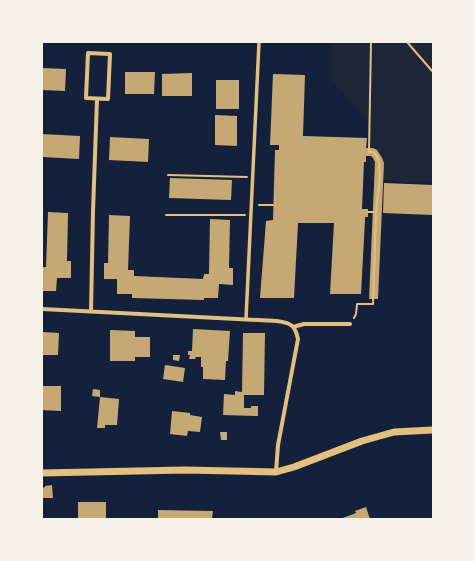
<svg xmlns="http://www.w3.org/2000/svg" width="475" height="561" font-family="'Noto Sans',sans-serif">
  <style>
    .green { fill: #1d2539 }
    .building { fill: #c6a872 }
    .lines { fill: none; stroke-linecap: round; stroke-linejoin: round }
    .path { stroke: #e5c07b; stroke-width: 2 }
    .pedestrian { stroke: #e5c07b; stroke-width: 3.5 }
    .minor { stroke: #e5c07b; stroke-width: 4 }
    .tertiary { stroke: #e5c07b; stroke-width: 7 }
  </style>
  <rect width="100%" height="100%" fill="#14213d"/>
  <!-- green -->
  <path class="green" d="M331,42H433V183L369,180L370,123L329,79Z"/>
  <!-- building -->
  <path class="building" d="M42,68L66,69L65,91L42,90Z
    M125,72H155L154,94H125Z
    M192,73V96H162V74Z
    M273,74L305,75L303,136L367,138L366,148H373L377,150L382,158L384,163L378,299H369L375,162L373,158L371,156H366V162H364L362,209H368V217H365V220L361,294H330L334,223H298L294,298H260L266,221L273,220L275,150H279V145H270Z
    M216,80H239V109H216Z
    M215,115L237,116V146L215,145Z
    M42,134L80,136L79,159L42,157Z
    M110,137L149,139L148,162L109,160Z
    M170,178L232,180L231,200L169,198Z
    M384,183L433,185V215L383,213Z
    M48,212L68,213L67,261H71V278H57L56,291H42V267H46Z
    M109,215L130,216L128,270H134V276L203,279L204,274H209L210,219L230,220L229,268H233V285L219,284L218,298H204V300L132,298V294H117V279H104V263H108Z
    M42,327H43V332L59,333L58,355H42Z
    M193,329L230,331L228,361H226L225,380L203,379V367H201V357H196L195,359H189L190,355H188V351H192Z
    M110,330L135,331V337H150V357H135V361H110Z
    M243,333H265L264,395H244V408H251V406H258V416L223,415L224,394L235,395V391L242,392Z
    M173,355H180L179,361L173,360Z
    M165,365L185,368L183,382L163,379Z
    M42,386H61V411L42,410Z
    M93,389L100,390V397L119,399L117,425H105V428H97L100,397L92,396Z
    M172,411L190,413V415L202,417L200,432L188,431L187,436L170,434Z
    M220,432H227V440H221Z
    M52,485L53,498H42V488L45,487V486Z
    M78,502H106V519H78Z
    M366,507L370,519H340L356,513L355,511Z
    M158,510L213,511L212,519H158Z"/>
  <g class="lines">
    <!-- path -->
    <path class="path" d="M407,42L433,72
      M168,175L247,177
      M259,205H273
      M368,212H376C377,196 385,164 374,152H369L371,42
      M166,215H245
      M354,318L356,314L357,304H373L376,212"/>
    <!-- pedestrian -->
    <path class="pedestrian" d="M246,319L259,42"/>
    <!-- minor -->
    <path class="minor" d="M88,53L110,54L108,99L86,98Z
      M42,309L277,321C291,323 295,325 298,339L278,445L276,472
      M91,311L93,211L97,99
      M293,327L304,324H350"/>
    <!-- tertiary -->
    <path class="tertiary" d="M42,473L185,470L276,472L294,467L362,441L394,432L433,430"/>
  </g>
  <!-- border -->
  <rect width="475" height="561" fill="none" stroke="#f6f1e7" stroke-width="86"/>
</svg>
